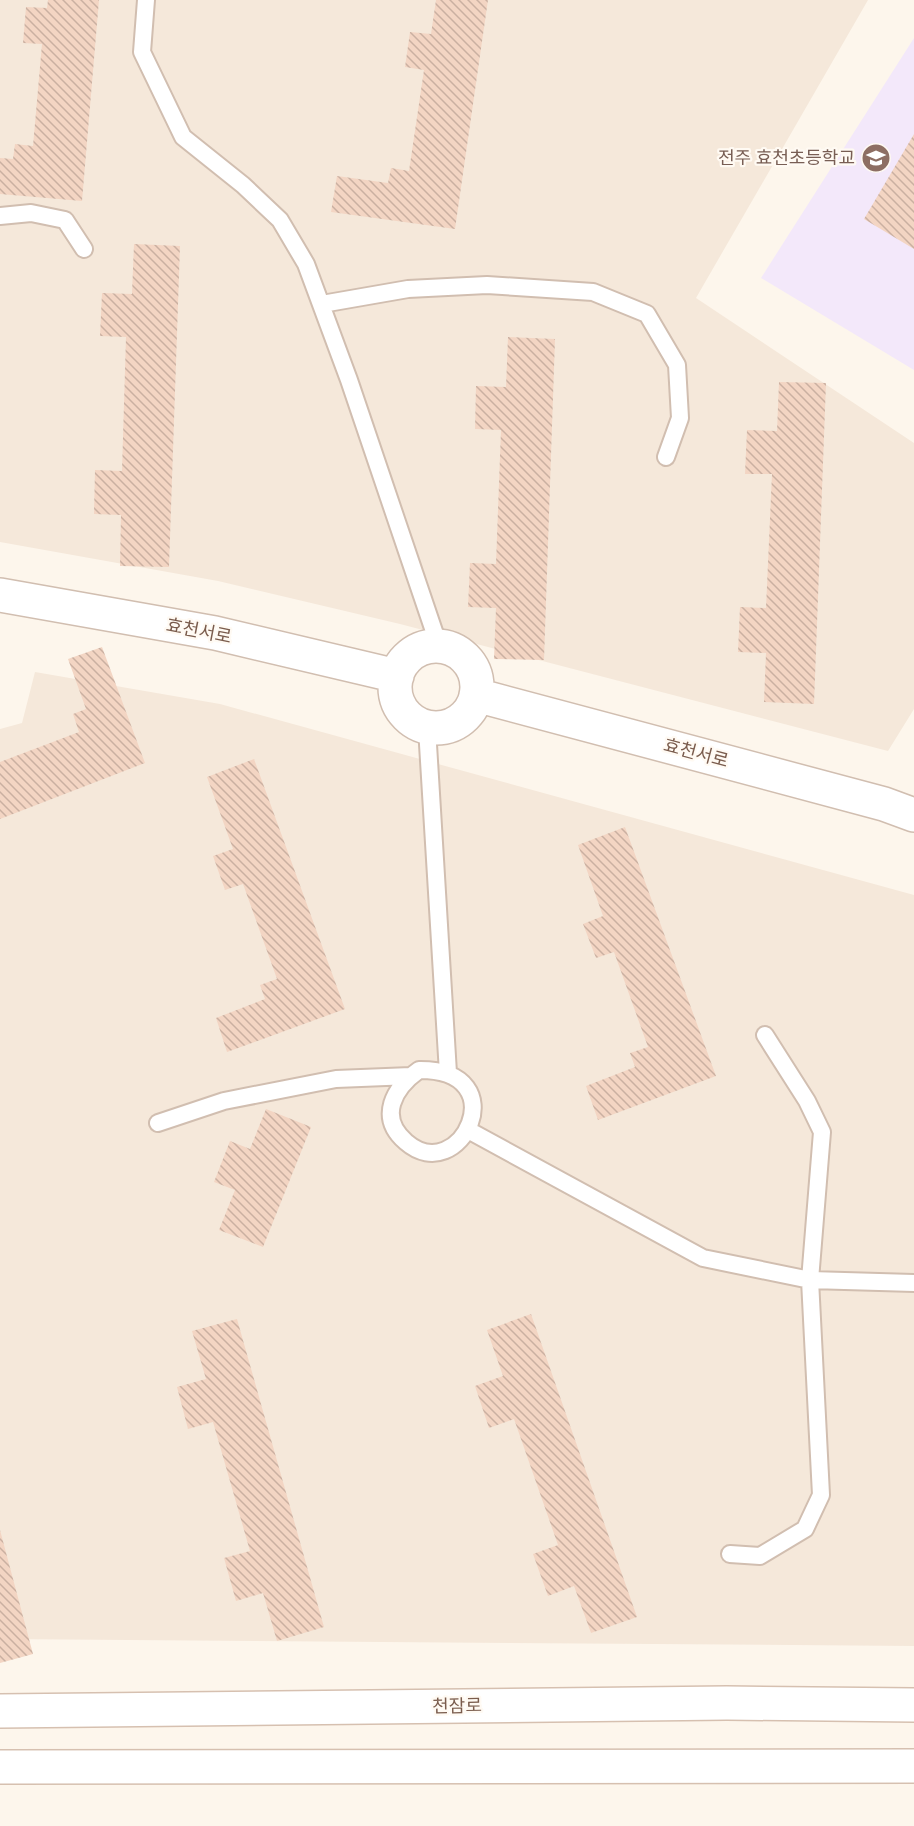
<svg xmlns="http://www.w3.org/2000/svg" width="914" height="1826" font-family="Roboto,'Noto Sans KR',sans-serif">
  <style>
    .residential { fill: #f5e8da }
    .education { fill: #f3e8fa }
    .building { fill: url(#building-back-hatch) }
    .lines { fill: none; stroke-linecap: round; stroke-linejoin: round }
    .lane-casing { stroke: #d1beb0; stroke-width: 20 }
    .street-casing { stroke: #d1beb0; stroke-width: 36 }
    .secondary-casing { stroke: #d6c0b0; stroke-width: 36 }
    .lane { stroke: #fff; stroke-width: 16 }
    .street { stroke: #fff; stroke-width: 33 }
    .secondary { stroke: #fff; stroke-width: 33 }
    .labels { text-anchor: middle; stroke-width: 4.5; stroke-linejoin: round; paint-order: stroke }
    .education-label { font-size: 18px; fill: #785e54; stroke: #fffaf3; text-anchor: end }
    .street-label { font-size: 18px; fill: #7a5c4d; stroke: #fffaf3 }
  </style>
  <defs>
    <pattern id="building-back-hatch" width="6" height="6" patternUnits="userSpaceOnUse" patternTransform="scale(1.5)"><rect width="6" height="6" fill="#f3d5c3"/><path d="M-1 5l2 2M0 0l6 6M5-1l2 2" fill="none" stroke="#cab0a1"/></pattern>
  </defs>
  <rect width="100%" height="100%" fill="#fdf6ec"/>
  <!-- residential -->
  <path class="residential" d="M0,0H868L696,298L914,443V709L888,751L400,624L218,581L0,542Z
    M35,672L220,704L914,895V1646L0,1639V729L22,723Z"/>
  <!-- education -->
  <path class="education" d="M914,38V370L761,278Z"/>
  <!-- building -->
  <path class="building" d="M48,0H99L82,201L0,194V158L13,159L15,144L33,146L42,44L23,43L26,7L47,8Z
    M436,0H488L455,229L331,212L337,176L388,183L391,168L409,171L424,70L405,67L410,32L431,34Z
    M914,134V249L864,219Z
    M134,244L180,246L169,567L120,566L121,515L94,514L95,470L122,471L126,337L100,336L102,293L132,294Z
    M508,337L555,339L544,660L494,659L496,608L468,607L470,563L496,564L501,430L475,429L476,386L506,387Z
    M779,382L826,383L814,704L764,702L766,653L738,652L740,607L766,608L772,474H745L747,430L777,431Z
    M102,647L145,763L0,819V762L79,732L73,714L86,709L68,659Z
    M254,759L345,1009L227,1052L216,1018L265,999L260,985L277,979L243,884L225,890L213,856L233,849L207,777Z
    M625,827L716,1076L598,1120L586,1086L635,1067L630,1053L648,1047L614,952L596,958L583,924L603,916L578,845Z
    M266,1109L311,1127L263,1247L219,1230L235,1190L214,1182L230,1141L250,1149Z
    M531,1314L637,1617L591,1633L574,1586L548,1596L533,1554L558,1545L514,1419L489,1428L475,1386L503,1376L487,1330Z
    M237,1319L324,1627L277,1641L263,1593L236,1601L224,1558L250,1551L213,1422L188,1429L177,1387L206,1379L192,1331Z
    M0,1530L33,1654L0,1663Z"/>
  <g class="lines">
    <!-- lane casing -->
    <g class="lane-casing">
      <path id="lane" d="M146,0L142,52L183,137L243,185L280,220L306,264L349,380L439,646
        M0,216L31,213L65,220L84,249
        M322,304L408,289L487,285L593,292L647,314L677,365L680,418L666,457
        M427,728L448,1073
        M419,1070C518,1069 460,1189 406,1142C377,1117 394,1088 419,1070Z
        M158,1123L224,1101L336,1079L411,1076
        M468,1130L703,1258L810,1280L914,1283
        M730,1554L760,1556L805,1529L821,1495L810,1280L822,1132L807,1101L765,1035"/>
    </g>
    <!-- street casing -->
    <g class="street-casing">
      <path id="street" d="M0,595L215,633L397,676
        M395 687a41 41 0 1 1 82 0a41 41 0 1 1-82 0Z
        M476,695L884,804L914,815"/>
    </g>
    <!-- secondary casing -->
    <g class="secondary-casing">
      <path id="secondary" d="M0,1711L727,1703L914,1705
        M0,1767L914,1766"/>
    </g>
    <!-- lane -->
    <use href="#lane" class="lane"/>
    <!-- street -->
    <use href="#street" class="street"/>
    <!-- secondary -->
    <use href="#secondary" class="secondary"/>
  </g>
  <!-- icons -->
  <defs>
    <g id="school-disc" transform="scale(1.5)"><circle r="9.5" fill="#8d6e63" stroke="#fffaf3"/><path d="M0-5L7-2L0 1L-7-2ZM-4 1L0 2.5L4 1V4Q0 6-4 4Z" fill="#fff"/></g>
  </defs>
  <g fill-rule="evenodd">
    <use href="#school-disc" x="876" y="158"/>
  </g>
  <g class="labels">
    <!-- education labels -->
    <g class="education-label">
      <text x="855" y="164">전주 효천초등학교</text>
    </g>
    <!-- street labels -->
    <g class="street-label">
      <text transform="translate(199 631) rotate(11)" y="6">효천서로</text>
      <text transform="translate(696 753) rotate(15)" y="6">효천서로</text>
      <text transform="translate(457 1706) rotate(-1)" y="6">천잠로</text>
    </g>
  </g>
</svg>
